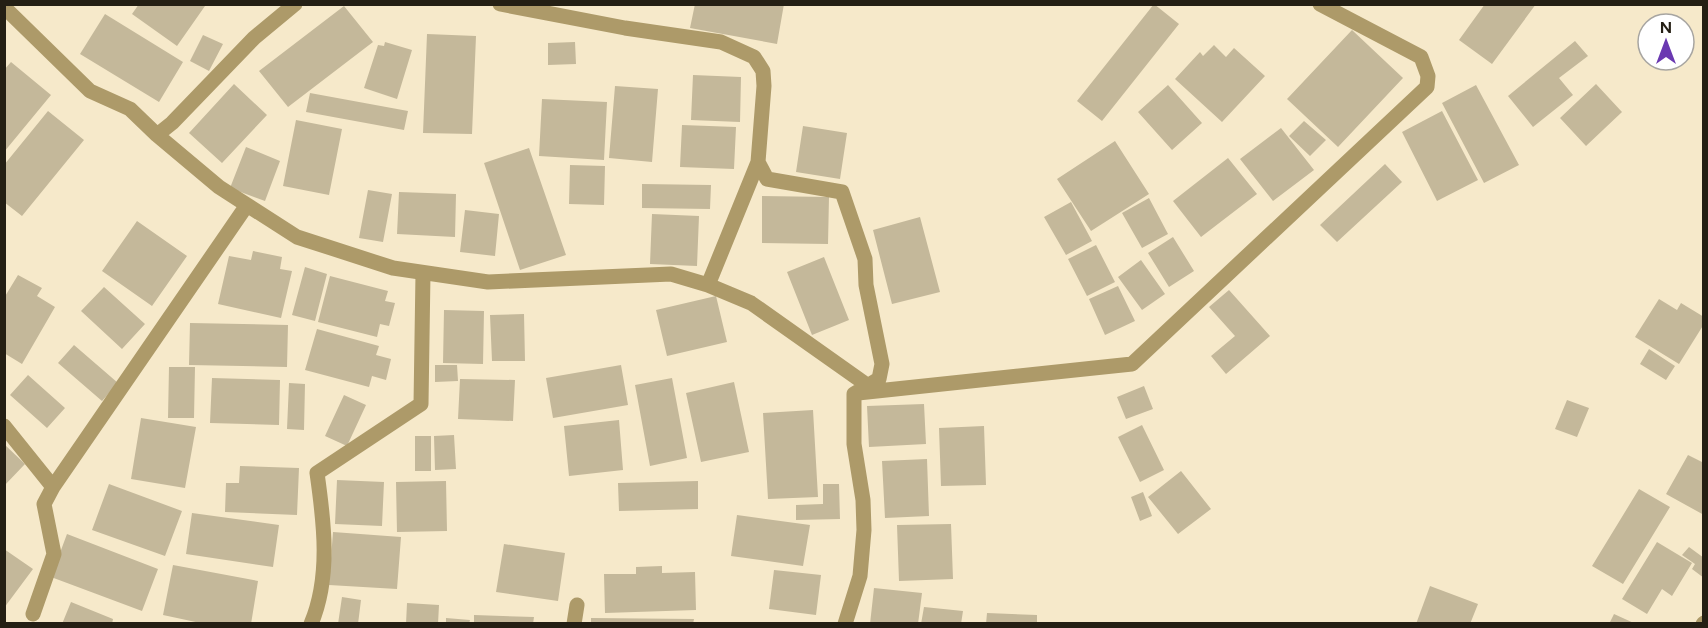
<svg xmlns="http://www.w3.org/2000/svg" width="1708" height="628" font-family="Figtree,sans-serif">
  <style>
    .building { fill: #c4b89a }
    .lines { fill: none; stroke-linecap: round; stroke-linejoin: round }
    .street { stroke: #ad9a69; stroke-width: 15 }
  </style>
  <rect width="100%" height="100%" fill="#f6e9ca"/>
  <!-- building -->
  <path class="building" d="M139,4H203L205,6L177,46L132,14Z
    M695,4H784L777,44L690,28Z
    M1154,4L1179,24L1102,121L1077,101Z
    M1485,4H1536L1492,64L1459,40Z
    M344,6L373,42L288,107L259,71Z
    M105,14L183,62L159,102L80,54Z
    M1352,30L1403,78L1338,147L1287,99Z
    M427,34L476,36L472,134L423,133Z
    M203,35L223,44L209,71L190,61Z
    M1575,41L1588,56L1559,78L1573,95L1533,127L1508,96Z
    M385,42L412,50L397,99L364,88L378,45L384,46Z
    M575,42L576,64L548,65V43Z
    M1214,45L1226,57L1234,48L1265,76L1222,122L1175,79L1200,52L1203,56Z
    M11,62L51,95L4,152V70Z
    M693,75L741,77L740,122L691,120Z
    M234,84L267,115L222,163L189,133Z
    M1596,84L1622,112L1586,146L1560,118Z
    M1168,85L1202,123L1172,150L1138,112Z
    M1476,85L1519,165L1484,183L1442,103Z
    M615,86L658,89L652,162L609,158Z
    M310,93L408,111L404,130L306,112Z
    M542,99L607,102L604,160L539,156Z
    M48,111L84,140L22,216L4,202V165Z
    M1442,111L1478,180L1437,201L1402,132Z
    M296,120L342,129L329,195L283,186Z
    M1304,121L1326,140L1310,156L1289,136Z
    M682,125L736,127L734,169L680,167Z
    M803,126L847,133L840,179L796,172Z
    M1281,128L1314,170L1273,201L1240,159Z
    M1115,141L1149,194L1091,231L1057,179Z
    M246,147L280,161L265,201L230,188Z
    M529,148L566,255L520,270L484,163Z
    M1228,158L1257,194L1201,237L1173,201Z
    M1385,164L1402,182L1337,242L1320,225Z
    M570,165L605,166L604,205L569,204Z
    M642,184L711,185L710,209L642,208Z
    M368,190L392,194L383,242L359,238Z
    M399,192L456,194L455,237L397,234Z
    M762,196L829,197L828,244L762,243Z
    M1149,198L1168,234L1142,248L1122,213Z
    M1071,202L1092,241L1066,255L1044,217Z
    M465,210L499,214L495,256L460,252Z
    M652,214L699,216L697,266L650,264Z
    M920,217L940,292L892,304L873,230Z
    M137,221L187,256L152,306L102,271Z
    M1173,237L1194,271L1169,287L1148,253Z
    M1096,245L1115,282L1087,296L1068,259Z
    M253,251L282,257L280,269L292,271L281,318L218,304L229,256L251,260Z
    M824,257L849,320L812,335L787,272Z
    M1141,260L1165,294L1142,310L1118,277Z
    M305,267L327,274L315,321L292,315Z
    M18,275L42,288L37,296L55,307L22,364L4,353V298Z
    M330,276L388,291L385,301L395,303L389,326L380,324L377,337L318,322Z
    M1118,286L1135,321L1105,335L1089,299Z
    M104,287L145,324L122,349L81,311Z
    M1229,290L1270,336L1226,374L1211,356L1235,336L1209,307Z
    M716,296L727,342L667,356L656,310Z
    M1659,299L1677,310L1681,303L1704,317V324L1679,364L1635,337Z
    M444,310L484,311L483,364L443,363Z
    M524,314L525,361H492L490,315Z
    M190,323L288,325L287,367L189,365Z
    M317,329L379,346L376,355L391,359L386,380L372,376L369,387L305,370Z
    M74,345L118,383L102,401L58,363Z
    M1649,349L1675,366L1666,380L1640,364Z
    M435,365H457L458,381L435,382Z
    M621,365L628,405L553,418L546,378Z
    M169,367H195L194,418H168Z
    M28,375L65,408L47,428L10,395Z
    M212,378L280,380L279,425L210,423Z
    M672,378L687,458L650,466L635,385Z
    M460,379L515,380L513,421L458,419Z
    M734,382L749,452L701,462L686,393Z
    M289,383L305,384L304,430L287,429Z
    M1144,386L1153,409L1126,419L1117,397Z
    M344,395L366,405L347,446L325,436Z
    M1567,400L1589,408L1577,437L1555,429Z
    M924,404L926,444L869,447L867,406Z
    M813,410L818,497L768,499L763,413Z
    M141,418L196,427L185,488L131,479Z
    M619,420L623,470L569,476L564,426Z
    M1142,425L1164,470L1140,482L1118,437Z
    M984,426L986,485L941,486L939,428Z
    M454,435L456,469L435,470L434,436Z
    M415,436H431V471H415Z
    M4,444L25,464L4,486Z
    M1688,455L1704,463V515L1666,494Z
    M927,459L929,516L885,518L882,461Z
    M240,466L299,468L297,515L225,512L226,483H239Z
    M1181,471L1211,509L1178,534L1148,497Z
    M337,480L384,482L382,526L335,524Z
    M446,481L447,531L397,532L396,482Z
    M698,481V509L619,511L618,483Z
    M109,484L182,511L165,556L92,530Z
    M823,484H839L840,519L796,520V505L823,504Z
    M1639,489L1670,507L1623,584L1592,566Z
    M1143,492L1152,516L1140,521L1131,497Z
    M192,513L279,525L273,567L186,554Z
    M737,515L810,525L803,566L731,556Z
    M951,524L953,579L899,581L897,525Z
    M333,532L401,537L397,589L329,585Z
    M67,534L158,569L142,611L51,577Z
    M1657,542L1692,563L1672,596L1662,589L1647,614L1622,599Z
    M504,544L565,553L558,601L496,592Z
    M1689,547L1704,558V578L1692,569L1695,564L1682,555Z
    M4,549L33,569L4,608Z
    M173,565L258,581L251,624H205L163,615Z
    M662,566V573L695,572L696,610L605,613L604,574H636V567Z
    M774,570L821,575L816,615L769,609Z
    M1430,586L1478,604L1470,624H1416Z
    M874,588L922,593L918,624H870Z
    M342,597L361,600L358,624H338Z
    M71,602L113,619L112,624H62Z
    M407,603L439,605L438,624H406Z
    M924,607L963,611L961,624H921Z
    M987,613L1037,615V624H986Z
    M1614,614L1636,624H1609Z
    M474,615L534,617L533,624H474Z
    M446,618L470,620L469,624H446Z
    M591,618L694,619L693,624H591Z"/>
  <g class="lines">
    <!-- street -->
    <path class="street" d="M500,4L625,28L721,42L754,57L763,71L764,86L758,162L767,179L842,192L865,259L866,285L882,364L879,379L854,394V444L863,500L864,530L860,576L845,624
      M4,7L90,91L130,109L157,135L172,123L254,38L295,4
      M157,135L219,187L297,237L393,268L488,282L671,274L708,285L751,303L867,385
      M708,285L758,162
      M858,393L1132,364L1427,87L1428,76L1421,57L1320,4
      M4,426L53,487L44,504L54,554L33,614
      M53,487L247,205
      M311,624C331,577 324,522 317,473L421,404L423,273
      M574,624L577,605
      M1703,624L1704,623"/>
  </g>
  <!-- border -->
  <rect width="1708" height="628" fill="none" stroke="#241f14" stroke-width="12"/>
  <!-- north arrow -->
  <g transform="translate(1666 42)"><circle r="28" fill="#ffffff" stroke="#a7a5a1" stroke-width="1.5"/>
  <path d="M0-4.5L10 22L0 15L-10 22Z" fill="#6a39b1"/>
  <text y="-9" font-size="16" font-weight="bold" text-anchor="middle" fill="#241f14">N</text>
  </g>
</svg>
